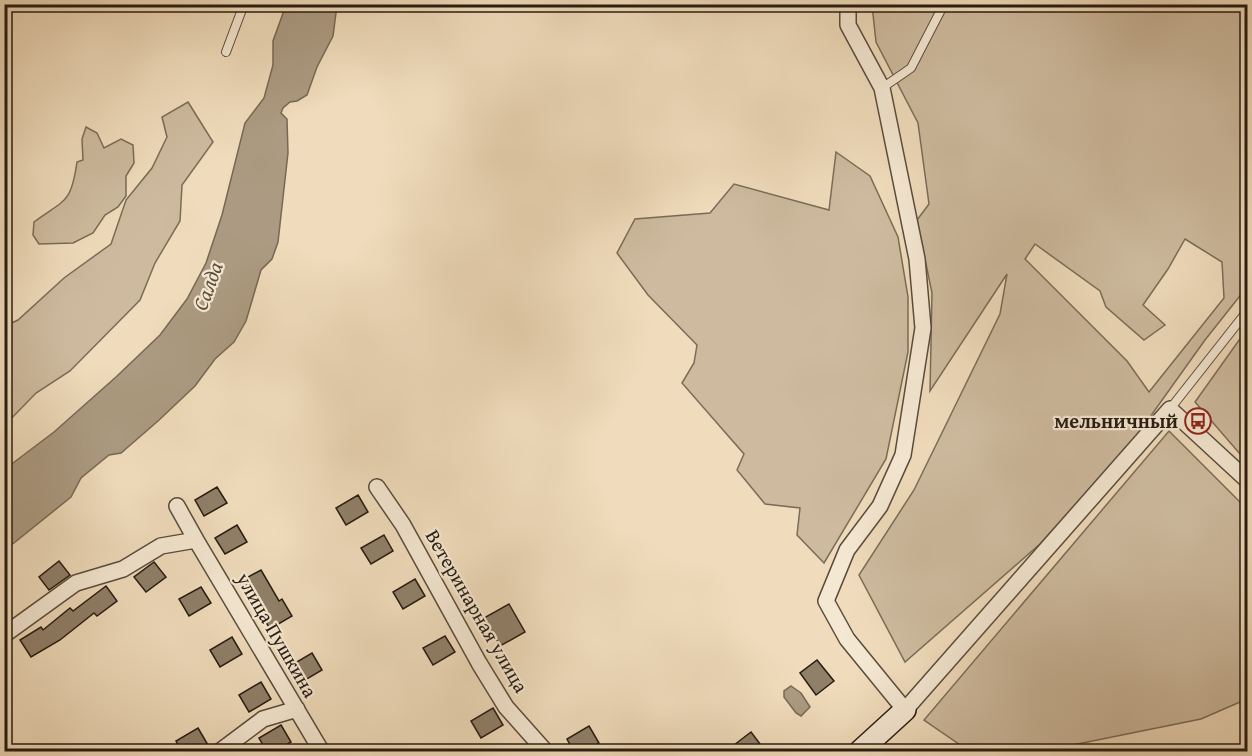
<svg xmlns="http://www.w3.org/2000/svg" width="1252" height="756" font-family="'Gentium Book Plus',serif">
  <style>
    .green { fill: #cebb9f; stroke: #7a6c58; stroke-width: 1.5; fill-rule: evenodd }
    .water { fill: #ac9b82; stroke: #776855; stroke-width: 1.5 }
    .building { fill: #90806a; stroke: #271c11; stroke-width: 1.5 }
    .lines { fill: none; stroke-linecap: round; stroke-linejoin: round }
    .lane-casing { stroke: #594c3c; stroke-width: 10 }
    .street-casing { stroke: #594c3c; stroke-width: 18 }
    .secondary-casing { stroke: #271c11; stroke-width: 24 }
    .lane { stroke: #f5e8d3; stroke-width: 8 }
    .street { stroke: #f5e8d3; stroke-width: 15 }
    .secondary { stroke: #f5e8d3; stroke-width: 21 }
    .labels { text-anchor: middle; stroke-width: 4.5; stroke-linejoin: round; paint-order: stroke }
    .poi-label { font-size: 20px; font-weight: bold; fill: #271c11; stroke: #f5e8d3; text-anchor: end }
    .street-label { font-size: 20px; fill: #271c11; stroke: #f5e8d3 }
    .water-label { font-size: 21px; font-style: italic; fill: #5c4f3e; stroke: #f5e8d3 }
  </style>
  <rect width="100%" height="100%" fill="#f0dcbc"/>
  <filter id="stains"><feTurbulence type="fractalNoise" baseFrequency=".00333" numOctaves="4"/><feColorMatrix values="0 0 0 0 .2 0 0 0 0 .09 0 0 0 0 .02 0 0 0 .5 -.17"/></filter>
  <radialGradient id="worn" r=".72"><stop offset=".6" stop-color="#630" stop-opacity="0"/><stop offset="1" stop-color="#630" stop-opacity=".3"/></radialGradient>
  <!-- green -->
  <path class="green" d="M872,5H1247V287L1205,340L1135,438L1040,544L905,662L859,575L914,490L1000,314L1007,274L930,391L932,293L917,220L929,204L918,123L876,42ZM1185,239L1222,262L1224,298L1149,392L1127,361L1025,259L1035,244L1100,291L1106,307L1144,340L1165,325L1143,305L1168,269Z
    M188,102L213,142L182,185L180,221L155,263L140,300L70,371L36,393L5,425V326L18,320L64,278L111,244L126,200L152,168L167,137L162,117Z
    M86,127L97,133L104,148L121,139L133,145L134,163L126,176V196L118,207L105,215L93,233L73,243L39,244L33,235L34,222C65,199 71,204 77,162L83,160L82,139Z
    M836,152L870,176L898,237L908,297V352L886,459L824,563L797,535L800,508L765,504L737,470L744,454L682,383L694,363L697,345L648,295L617,253L635,219L710,213L734,184L829,210Z
    M1247,329L1248,462H1247L1195,402Z
    M1169,431L1247,509V699L1201,719L1043,751H969L924,720Z"/>
  <!-- water -->
  <path class="water" d="M286,5H337L333,36L317,67L307,95L297,101L290,102L283,108L281,113L287,119L288,153L278,242L272,259L261,270L246,321L234,342L215,359L195,386L158,421L121,453L109,455L81,478L71,497L14,543L5,548V469L54,432L116,377L160,335L187,299L206,263L222,215L245,123L264,98L273,65V41Z
    M791,686L801,693L810,707L801,716L796,713L784,697V691Z"/>
  <!-- building -->
  <path class="building" d="M217,487L227,503L204,516L195,500Z
    M358,495L368,512L346,525L336,508Z
    M237,525L247,542L225,554L215,538Z
    M384,535L393,551L371,564L361,548Z
    M59,561L70,575L49,590L39,577Z
    M154,562L166,577L146,592L134,577Z
    M261,570L279,601L282,599L292,616L270,629L251,597L248,599L239,582Z
    M415,579L425,596L403,609L393,592Z
    M106,586L117,601L97,616L94,613L60,640L31,657L20,640L41,627L43,630L70,608L73,611Z
    M201,587L211,603L189,616L179,599Z
    M509,604L525,632L500,646L484,618Z
    M445,636L455,652L433,665L423,648Z
    M232,637L242,654L220,667L210,650Z
    M312,653L322,670L300,683L290,666Z
    M817,660L834,681L816,695L800,673Z
    M261,682L271,699L249,712L239,695Z
    M493,708L503,725L481,738L471,721Z
    M281,725L291,742L274,752H267L259,738Z
    M589,726L599,743L584,752H574L567,739Z
    M198,728L208,745L196,752H182L176,741Z
    M751,732L766,752H725Z"/>
  <g class="lines">
    <!-- lane casing -->
    <g class="lane-casing">
      <path id="lane" d="M226,52L244,4
        M882,88L911,68L944,4
        M1170,409L1248,310"/>
    </g>
    <!-- street casing -->
    <g class="street-casing">
      <path id="street" d="M848,4V25L882,88L917,259L923,328L903,455L880,506L847,550L826,601L847,639L905,710L1170,409L1248,481
        M377,487L403,525L479,663L506,707L546,752
        M196,540L322,752
        M4,635L76,583L123,569L161,546L196,540L177,506
        M219,752L263,719L297,709"/>
    </g>
    <!-- secondary casing -->
    <g class="secondary-casing">
      <path id="secondary" d="M859,752L905,710"/>
    </g>
    <!-- lane -->
    <use href="#lane" class="lane"/>
    <!-- street -->
    <use href="#street" class="street"/>
    <!-- secondary -->
    <use href="#secondary" class="secondary"/>
  </g>
  <!-- icons -->
  <defs>
    <g id="bus-ring" transform="scale(1.35)"><circle r="9.5" fill="#f5e8d3" stroke="#8f2418" stroke-width="1.5"/><path d="M-5-6H5V4H4V6H2V4H-2V6H-4V4H-5ZM-3.5-4V0h7V-4ZM-3.5 1.2v1.5H-2V1.2ZM2 1.2v1.5H3.5V1.2Z" fill="#8f2418"/></g>
  </defs>
  <g fill-rule="evenodd">
    <use href="#bus-ring" x="1198" y="421"/>
  </g>
  <g class="labels">
    <!-- poi labels -->
    <g class="poi-label">
      <text x="1178" y="428">мельничный</text>
    </g>
    <!-- street labels -->
    <g class="street-label">
      <text transform="translate(477 611) rotate(60)" y="7">Ветеринарная улица</text>
      <text transform="translate(277 635) rotate(60)" y="7">улица Пушкина</text>
    </g>
    <!-- water labels -->
    <g class="water-label">
      <text transform="translate(208 286) rotate(-70)" y="7">Салда</text>
    </g>
  </g>
  <!-- margin -->
  <rect width="1252" height="756" fill="none" stroke="#f0dcbc" stroke-width="24"/>
  <rect x="6" y="6" width="1240" height="744" fill="none" stroke="#271c11" stroke-width="3"/>
  <rect x="12" y="12" width="1228" height="732" fill="none" stroke="#271c11" stroke-width="1.5"/>
  <rect width="100%" height="100%" filter="url(#stains)"/>
  <rect width="100%" height="100%" fill="url(#worn)"/>
</svg>
